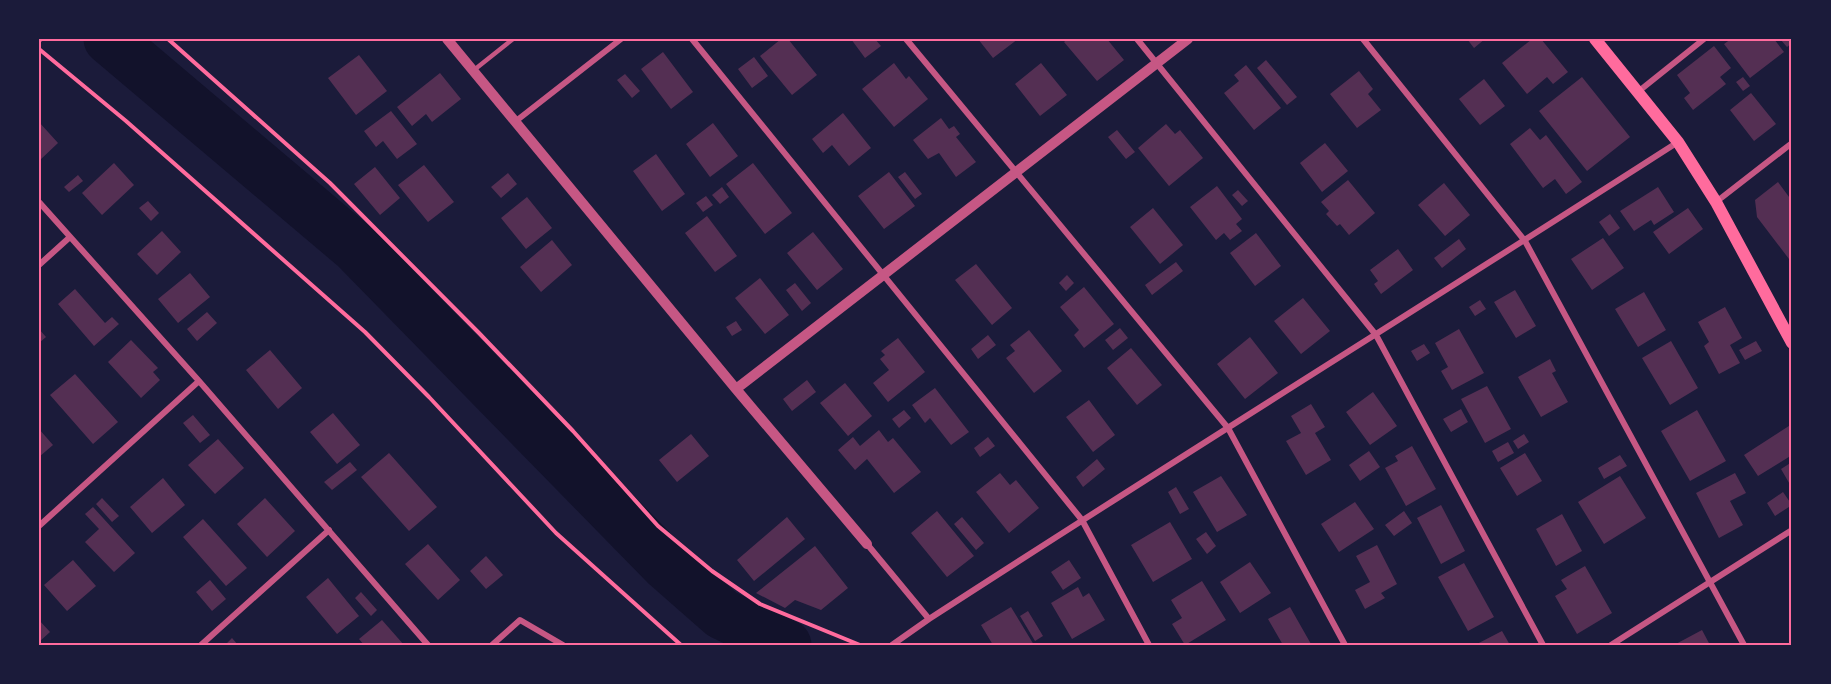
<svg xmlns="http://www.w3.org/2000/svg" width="1831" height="684" font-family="'PT Sans Narrow',sans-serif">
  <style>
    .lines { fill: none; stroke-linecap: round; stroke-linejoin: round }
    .river { stroke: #12122b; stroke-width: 51 }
    .building { fill: #542f53 }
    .path { stroke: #ff6b9d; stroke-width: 4 }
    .service { stroke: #c65784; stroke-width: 4.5 }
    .minor { stroke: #c65784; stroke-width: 6 }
    .tertiary { stroke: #c65784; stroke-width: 10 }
    .secondary { stroke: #ff6b9d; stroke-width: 12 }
    .neatline { fill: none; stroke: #ff6b9d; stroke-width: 2 }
  </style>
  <rect width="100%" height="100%" fill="#1b1b3a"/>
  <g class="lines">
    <!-- river -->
    <path class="river" d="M109,39L355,247L665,564L722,614L786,645"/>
  </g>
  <!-- building -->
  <path class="building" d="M781,39H788L817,75L792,95L760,56Z
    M851,39H875L881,46L865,58Z
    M978,39H1018L993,58Z
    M1067,39H1107L1124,60L1097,81L1064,42Z
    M1467,39H1485L1474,48Z
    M1532,39H1541L1568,72L1553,84L1547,77L1527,94L1502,63Z
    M1731,39H1774L1784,52L1750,78L1724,44Z
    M1780,39H1792V43L1787,47Z
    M1714,46L1731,68L1720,77L1726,84L1693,110L1684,98L1690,93L1677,75Z
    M663,52L693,92L671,109L641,69Z
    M359,55L387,91L356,115L328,78Z
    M754,57L768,76L752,88L738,69Z
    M1266,60L1297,97L1287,105L1257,68Z
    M894,63L906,79L909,76L928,99L894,127L862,89Z
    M1041,63L1067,95L1040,116L1015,84Z
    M1246,65L1281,108L1254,130L1224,93L1239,81L1234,75Z
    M1359,71L1373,89L1368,94L1381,110L1357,128L1330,94Z
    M440,73L461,99L432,122L426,114L412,126L397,107Z
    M625,74L640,91L632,98L617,80Z
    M1582,77L1630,137L1587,171L1539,111Z
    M1743,77L1750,86L1743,91L1736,82Z
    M1484,79L1505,106L1480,125L1459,99Z
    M1751,93L1776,124L1754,141L1730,110Z
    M391,111L417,144L397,159L383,141L376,147L364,131Z
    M843,113L871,148L849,166L832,145L823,153L812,139Z
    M941,118L949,129L954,126L960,134L956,137L976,162L956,177L939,153L928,159L913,140Z
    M39,122L58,143L39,161Z
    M713,123L738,156L710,177L686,144Z
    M1166,124L1175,134L1180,130L1203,158L1169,186L1138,148Z
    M1530,128L1540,140L1546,135L1582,182L1566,194L1555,179L1543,188L1510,144Z
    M1117,130L1135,152L1126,159L1108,137Z
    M1325,143L1348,171L1322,192L1300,163Z
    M656,154L685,194L662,211L633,171Z
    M114,163L134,185L102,215L82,193Z
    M753,163L792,213L765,234L726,184Z
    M424,165L454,202L428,222L398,185Z
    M375,167L400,198L380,215L354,184Z
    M889,172L915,206L884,229L858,196Z
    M905,172L922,194L915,199L898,177Z
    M508,173L517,184L501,198L491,187Z
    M78,175L83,181L69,192L64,187Z
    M1348,180L1375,213L1349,235L1340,224L1337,226L1326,214L1329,211L1321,202Z
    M1778,182L1792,201V256L1789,259L1757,217L1755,200Z
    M1444,183L1470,215L1445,236L1418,205Z
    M1217,186L1242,219L1236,224L1242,231L1230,240L1224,233L1216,240L1190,207Z
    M722,187L729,197L720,204L712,195Z
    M1658,187L1674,212L1654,225L1651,220L1634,231L1620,211Z
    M1238,190L1248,201L1242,206L1232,195Z
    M706,196L713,205L703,212L696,203Z
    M527,197L552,228L526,249L501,218Z
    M148,201L159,213L151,221L139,208Z
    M1153,208L1183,245L1160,264L1130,227Z
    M1688,208L1703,229L1669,254L1653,232Z
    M1610,214L1620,228L1609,236L1599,222Z
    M707,216L737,256L715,272L685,233Z
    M162,231L181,252L157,275L137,254Z
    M813,232L843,269L817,290L787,253Z
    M1256,233L1281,266L1255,286L1230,253Z
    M1603,238L1624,268L1592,290L1571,259Z
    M1459,239L1466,249L1442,268L1434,258Z
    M552,240L572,265L541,292L520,267Z
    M1398,249L1413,270L1381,294L1374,284L1378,281L1370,270Z
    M1176,262L1183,271L1152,295L1145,285Z
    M976,264L1012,308L992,325L955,280Z
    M190,273L210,297L178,323L158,299Z
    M1067,275L1074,283L1066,291L1059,283Z
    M760,278L789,315L765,334L735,298Z
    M795,283L811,303L802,311L786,290Z
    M1084,287L1114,324L1084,348L1074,335L1079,330L1060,307Z
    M75,289L105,323L112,317L119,324L94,346L58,304Z
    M1515,290L1536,326L1516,338L1494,302Z
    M1644,292L1666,330L1638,347L1615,309Z
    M1303,298L1330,331L1301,354L1274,321Z
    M1480,300L1486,309L1475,316L1469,307Z
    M1725,307L1742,338L1730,345L1740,363L1719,374L1704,346L1709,342L1698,322Z
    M207,312L217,323L197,341L187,329Z
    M736,321L742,330L732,336L726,327Z
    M1120,328L1128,338L1113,350L1105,340Z
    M39,329L46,337L39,343Z
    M1459,329L1484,373L1452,390L1441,371L1448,367L1435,343Z
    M1029,330L1062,371L1034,393L1006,358L1015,351L1010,345Z
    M988,335L996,345L978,359L971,349Z
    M1250,337L1278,373L1245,399L1217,364Z
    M898,338L925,372L888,402L873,383L889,370L880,359L885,355L881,351Z
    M131,340L158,368L153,372L160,380L141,398L108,362Z
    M1671,341L1698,388L1670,405L1642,358Z
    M1756,341L1762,351L1745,360L1739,350Z
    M1424,344L1430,353L1417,361L1411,351Z
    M1131,348L1162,385L1137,405L1107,368Z
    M270,350L302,388L278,409L246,370Z
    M1550,359L1556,371L1552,373L1568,402L1541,417L1518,377Z
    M75,374L118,422L93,444L50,395Z
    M807,380L816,392L792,411L783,399Z
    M845,383L872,416L848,436L820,403Z
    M1487,386L1511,429L1485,443L1461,399Z
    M935,388L969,432L951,445L930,418L925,423L912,405Z
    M1373,392L1397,426L1370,445L1346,412Z
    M1089,400L1115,435L1093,452L1066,417Z
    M1311,404L1325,427L1315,433L1331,460L1306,475L1286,441L1301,433L1291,416Z
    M1461,409L1468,422L1451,432L1443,419Z
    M904,410L911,418L899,428L892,419Z
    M1697,410L1726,461L1690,481L1661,431Z
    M333,413L360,445L337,464L310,432Z
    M193,415L210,435L200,443L183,423Z
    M1792,424V455L1758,476L1744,455Z
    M39,429L53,445L39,457Z
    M879,430L888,442L893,438L921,472L894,493L867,459L855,470L838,450L853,437L860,446Z
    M691,434L709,456L677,482L659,460Z
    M1524,434L1529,442L1518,449L1513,441Z
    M988,437L995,446L980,457L974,448Z
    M218,439L244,468L215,494L188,465Z
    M1508,442L1514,453L1498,462L1492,451Z
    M1412,446L1436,489L1406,506L1385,468L1398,461L1395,456Z
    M1369,451L1380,467L1360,481L1349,465Z
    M389,453L437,507L409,531L361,477Z
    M1525,453L1542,481L1517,496L1500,468Z
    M1620,455L1627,466L1604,479L1598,468Z
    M1097,459L1105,469L1083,487L1076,477Z
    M350,462L357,470L332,490L324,482Z
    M1792,462V488L1781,469Z
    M1000,473L1010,485L1016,480L1039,508L1009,533L976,492Z
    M1735,473L1746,493L1730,501L1743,525L1719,538L1696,493Z
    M1221,476L1247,515L1217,532L1193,492Z
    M1620,476L1646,518L1604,544L1578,502Z
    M163,478L185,505L152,533L130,507Z
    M1176,487L1189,509L1180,514L1168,492Z
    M1783,492L1792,505L1775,516L1767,503Z
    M102,498L119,516L112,522L96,504Z
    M265,498L295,531L267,557L237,524Z
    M1355,502L1374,529L1339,552L1321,524Z
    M1441,505L1465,551L1441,564L1417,518Z
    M93,507L135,553L114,572L85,542L99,529L85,514Z
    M937,511L974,556L947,577L911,533Z
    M1404,511L1412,523L1394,536L1385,525Z
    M1562,514L1582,551L1556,566L1536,529Z
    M787,517L805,539L754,581L737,560Z
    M962,517L984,543L976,550L954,524Z
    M203,519L247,568L226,586L183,537Z
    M1170,522L1192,559L1153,582L1131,545Z
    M1206,532L1216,546L1207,554L1196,539Z
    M428,544L460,580L438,600L405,564Z
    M1377,545L1397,584L1381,593L1385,598L1365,609L1355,590L1370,582L1356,556Z
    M815,546L848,588L821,610L795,600L785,608L756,593Z
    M486,556L503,575L486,589L470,571Z
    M73,560L96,586L67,611L44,585Z
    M1069,560L1081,578L1063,590L1051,572Z
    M1250,562L1271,593L1240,613L1220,582Z
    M1464,563L1494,617L1468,631L1438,577Z
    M1585,566L1612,613L1577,634L1555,596L1567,589L1561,580Z
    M328,578L359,616L337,634L306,597Z
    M210,580L226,599L212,611L196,592Z
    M1202,581L1226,620L1185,645L1172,624L1182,618L1171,600Z
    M1078,587L1083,597L1089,593L1105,620L1072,639L1051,603Z
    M361,592L377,610L371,616L355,598Z
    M1011,607L1034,645H993L981,625Z
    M1290,607L1311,644L1309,645H1283L1268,619Z
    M1028,611L1043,636L1035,641L1020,616Z
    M39,620L50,632L39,642Z
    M382,620L404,645H364L359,639Z
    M1702,630L1710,645H1674Z
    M1502,631L1510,645H1475Z
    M232,638L238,645H225Z"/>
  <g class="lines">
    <!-- path -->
    <path class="path" d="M168,39L330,183L479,333L573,431L658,526L712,571L760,604L860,645
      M39,41L41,39
      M39,49L126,121L365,332L429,397L556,533L681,645"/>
    <!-- service -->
    <path class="service" d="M474,70L513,39"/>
    <!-- minor -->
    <path class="minor" d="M692,39L1082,520L1149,645
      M906,39L1228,428L1345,645
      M1137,39L1376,335L1543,645
      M1363,39L1525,241L1744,645
      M1639,91L1704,39
      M516,121L621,39
      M39,202L199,381L428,645
      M1716,202L1792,143
      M39,265L70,237
      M39,526L199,381
      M867,544L929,619C1177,458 1429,302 1678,142
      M201,645L329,530
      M492,645L520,620L563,645
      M892,645L929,619
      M1611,645L1792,530"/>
    <!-- tertiary -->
    <path class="tertiary" d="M447,39L736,389L867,544
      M736,389L1188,39"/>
    <!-- secondary -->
    <path class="secondary" d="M1595,39L1678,142L1716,202L1792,343"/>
  </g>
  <!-- border -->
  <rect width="1831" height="684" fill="none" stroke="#1b1b3a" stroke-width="81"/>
  <rect x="40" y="40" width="1750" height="604" class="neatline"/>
</svg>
